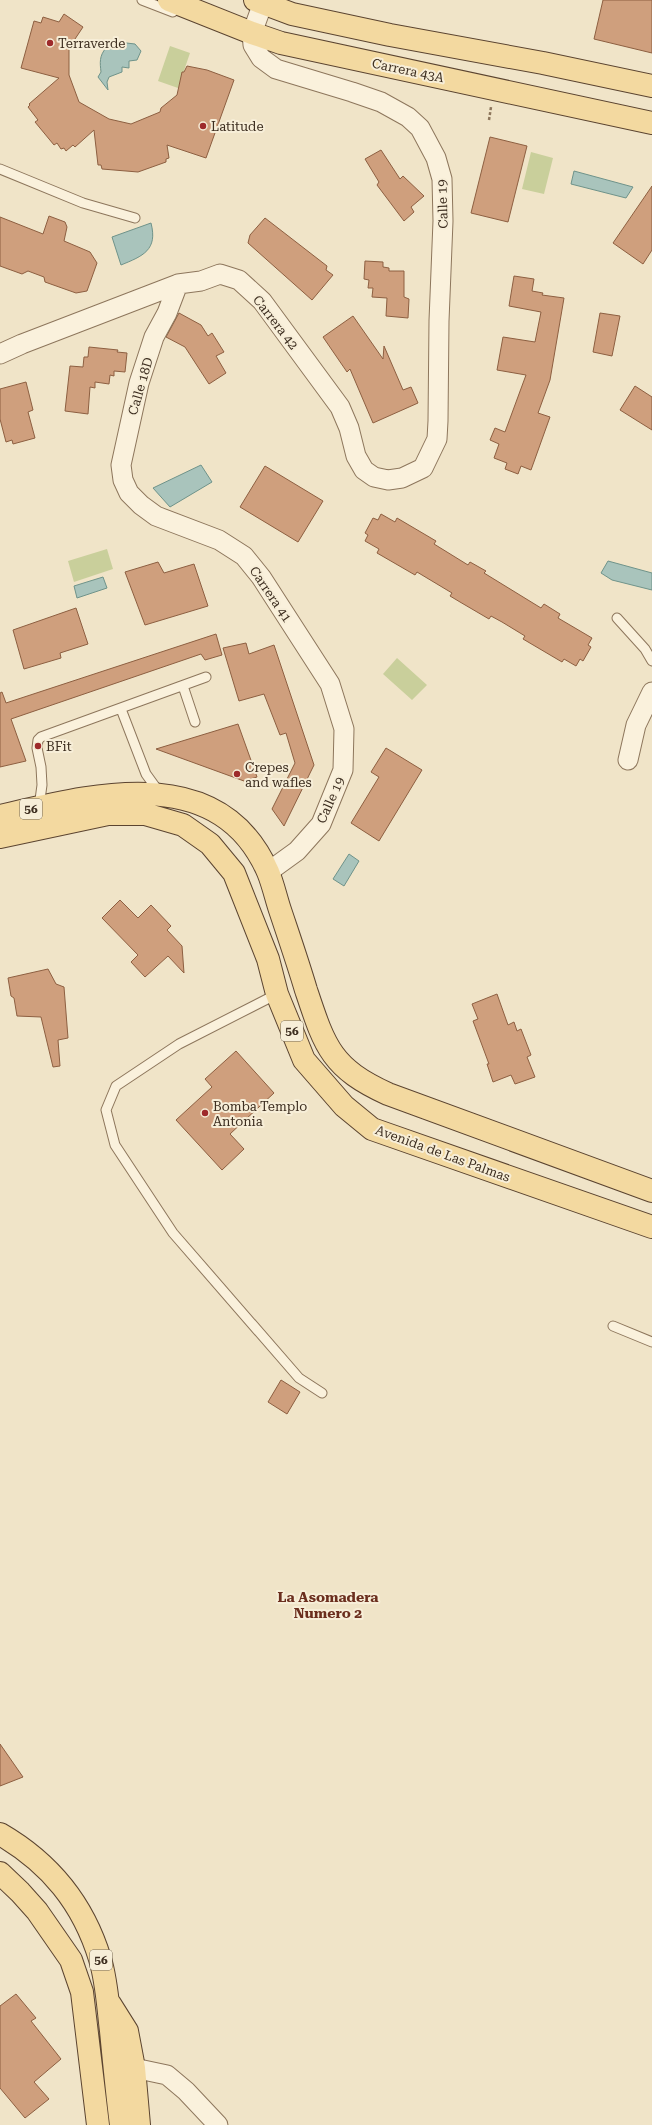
<svg xmlns="http://www.w3.org/2000/svg" width="652" height="2125" font-family="'Roboto Serif',serif">
  <style>
    .green { fill: #c9cf9b }
    .water { fill: #a9c4bc; stroke: #6f938a }
    .building { fill: #cf9f7d; stroke: #8d5f41 }
    .lines { fill: none; stroke-linecap: round; stroke-linejoin: round }
    .lane-casing { stroke: #8d765c; stroke-width: 11 }
    .street-casing { stroke: #8d765c; stroke-width: 21 }
    .primary-casing { stroke: #5b4430; stroke-width: 24 }
    .path { stroke: #8d765c; stroke-width: 2.5; stroke-dasharray: 3 2; stroke-linecap: butt }
    .lane { stroke: #faf1dc; stroke-width: 9 }
    .street { stroke: #faf1dc; stroke-width: 19 }
    .primary { stroke: #f3d9a0; stroke-width: 22 }
    .poi-dot { fill: #9e2a2b; stroke: #f7eed8; stroke-width: 1.5 }
    .labels { text-anchor: middle; stroke-width: 4; stroke-linejoin: round; paint-order: stroke }
    .shield { fill: #f7eed8; stroke: #756857; stroke-width: 1 }
    .shield-label { font-size: 12px; font-weight: bold; fill: #3d2e20 }
    .poi-label { font-size: 13px; fill: #3d2e20; stroke: #f7eed8; text-anchor: start }
    .street-label { font-size: 13px; fill: #3d2e20; stroke: #f7eed8 }
    .neighbourhood-label { font-size: 14px; font-weight: bold; fill: #6b2e1e; stroke: #f7eed8 }
  </style>
  <rect width="100%" height="100%" fill="#f0e4c8"/>
  <!-- green -->
  <path class="green" d="M170,46L190,53L178,88L158,81Z
    M531,152L553,158L544,194L522,189Z
    M107,549L113,569L74,582L68,561Z
    M397,658L427,685L412,700L383,674Z"/>
  <!-- water -->
  <path class="water" d="M118,42L135,44L141,51L137,60L129,61V68L122,67V72L109,77L107,82L108,90L98,77L101,72C100,63 99,56 106,48L107,49Z
    M574,171L633,187L626,198L571,184Z
    M151,223C158,250 143,256 121,265L112,237Z
    M201,465L212,482L170,507L153,488Z
    M608,561L652,573V590L612,580L601,573Z
    M103,577L107,588L77,598L74,586Z
    M349,854L359,861L344,886L333,879Z"/>
  <!-- building -->
  <path class="building" d="M603,0H652V53L594,39Z
    M64,14L83,27L69,48V75L79,102L109,119L131,124L160,112L161,108L177,95L182,72H184L187,66L207,70L234,80L206,158L167,145L169,158L166,159V162L138,172L102,169L101,165H98L94,130L75,147L73,145L66,151L64,148L61,149L57,143L54,145L35,122L38,120L28,107L30,105L29,104L59,78L21,68L34,21L41,23L43,17L59,22Z
    M490,137L527,146L508,222L471,213Z
    M381,150L400,179L403,176L424,196L411,207L414,212L404,221L377,185L379,182L365,159Z
    M652,186V250L643,264L613,243Z
    M49,216L65,222L67,227L64,241L90,252L97,263L87,291L76,293L45,282L44,277L28,271L22,274L0,266V217L43,234Z
    M265,218L327,266L326,270L333,275L312,300L248,243L250,235Z
    M365,261L383,262V267L389,268V271H404V297L409,299L408,318L386,316L387,298L372,297L373,288H368L369,280L364,279Z
    M514,276L534,279L532,291L543,293L542,295L564,298L550,380L538,413L550,417L531,470L521,466L518,474L505,469L507,463L494,458L499,444L490,440L495,428L505,432L526,375L497,370L503,337L535,342L541,312L509,306Z
    M179,313L201,325L208,336L212,333L224,352L216,356L226,373L209,384L185,347L166,337Z
    M600,313L620,316L612,356L593,352Z
    M353,316L383,359L384,346L403,390L411,387L418,403L373,423L350,369L347,372L323,337Z
    M89,347L118,350L117,352L127,353L125,372L114,371V376L110,375L109,384L95,382V388L90,387L88,414L65,411L70,366L83,367L84,357H88Z
    M26,382L33,410L28,412L35,438L13,444L12,440L6,442L0,419V389Z
    M635,386L652,397V430L620,410Z
    M265,466L323,501L298,542L240,507Z
    M381,514L395,522L397,518L436,541L434,544L468,565L470,562L486,571L484,573L541,608L544,604L560,614L558,618L592,638L588,645L591,647L583,661L580,659L576,666L564,659L562,662L523,639L525,636L502,622L491,616L489,619L460,602L450,596L452,593L417,572L415,575L377,553L379,549L365,541L368,535L365,533L373,518L378,520Z
    M158,562L164,573L194,564L208,606L145,625L125,572Z
    M76,608L88,644L60,653L61,658L24,669L13,630Z
    M216,634L222,655L205,660L201,654L11,719L26,761L0,767V693L2,692L6,703Z
    M246,643L249,654L274,645L314,765L284,826L272,809L295,763L286,733L280,735L264,694L239,701L223,648Z
    M238,724L257,777L244,781L156,749Z
    M386,748L422,770L379,841L351,823L379,777L371,772Z
    M120,900L138,918L151,905L171,926L167,930L182,946L184,973L168,956L145,977L131,962L138,955L102,918Z
    M48,969L56,984L64,987L68,1038L58,1040L60,1066L53,1067L41,1017L17,1016L14,998L11,996L8,978Z
    M497,994L508,1025L514,1022L517,1031L521,1029L531,1055L527,1057L535,1077L515,1084L511,1075L493,1082L487,1064H489L473,1021L478,1019L472,1004Z
    M236,1051L274,1093L230,1134L244,1149L222,1170L176,1120L212,1087L205,1079Z
    M281,1380L300,1392L287,1414L268,1402Z
    M0,1744L23,1777L0,1786Z
    M16,1994L36,2018L31,2021L61,2059L34,2082L49,2099L25,2118L0,2088V2006Z"/>
  <g class="lines">
    <!-- lane casing -->
    <g class="lane-casing">
      <path id="lane" d="M142,0L173,12
        M0,169L83,203L135,218
        M617,618L645,649L652,661
        M183,686L195,722
        M121,709L146,774L159,792
        M39,807L42,785L41,767L37,748L38,740L41,737L206,677
        M277,994L179,1044L116,1086L106,1110L115,1145L173,1233L299,1378L322,1393
        M613,1326L652,1342"/>
    </g>
    <!-- street casing -->
    <g class="street-casing">
      <path id="street" d="M178,284L167,313L154,337L139,383L121,465L123,480L129,493L141,505L156,516L219,540L244,556L261,577L330,684L344,729L343,770L321,824L297,851L268,872
        M0,354L22,344L178,284L201,281L220,274L239,280L262,301L340,407L349,428L356,456L364,470L374,477L388,480L402,478L423,468L437,439L438,421L439,321L443,221L442,179L436,158L420,128L408,117L381,102L352,92L276,69L261,58L253,45L252,33L263,3
        M628,760L636,725L652,692
        M134,2068L167,2075L186,2091L218,2125"/>
    </g>
    <!-- primary casing -->
    <g class="primary-casing">
      <path id="primary" d="M169,0L252,33L281,43L652,123
        M255,0L292,14L390,35L543,63L652,86
        M0,816C92,795 219,760 268,872C273,884 276,898 280,910C289,937 298,963 306,990C325,1047 331,1068 388,1094L652,1191
        M0,837L108,814H145L183,825L210,844L234,873L268,959L277,994L304,1060L344,1106L372,1129L652,1227
        M0,1834C50,1863 83,1903 100,1959C107,1982 108,2007 111,2031C114,2062 117,2094 121,2125
        M0,1873L20,1892L37,1911L71,1960L82,1992L98,2125
        M110,2004L127,2031L134,2068L139,2125"/>
    </g>
    <!-- path -->
    <path class="path" d="M489,120L491,107"/>
    <!-- lane -->
    <use href="#lane" class="lane"/>
    <!-- street -->
    <use href="#street" class="street"/>
    <!-- primary -->
    <use href="#primary" class="primary"/>
  </g>
  <!-- markers -->
  <g class="poi-dot">
    <circle cx="50" cy="43" r="4"/>
    <circle cx="203" cy="126" r="4"/>
    <circle cx="38" cy="746" r="4"/>
    <circle cx="237" cy="774" r="4"/>
    <circle cx="205" cy="1113" r="4"/>
  </g>
  <g class="labels">
    <!-- shield labels -->
    <g class="shield">
      <rect x="20" y="799" width="22" height="20" rx="3"/>
      <rect x="281" y="1021" width="22" height="20" rx="3"/>
      <rect x="90" y="1950" width="22" height="20" rx="3"/>
    </g>
    <g class="shield-label">
      <text x="31" y="813">56</text>
      <text x="292" y="1035">56</text>
      <text x="101" y="1964">56</text>
    </g>
    <!-- poi labels -->
    <g class="poi-label">
      <text x="58" y="48">Terraverde</text>
      <text x="211" y="131">Latitude</text>
      <text x="46" y="751">BFit</text>
      <text x="245" y="772">Crepes<tspan x="245" dy="15">and wafles</tspan></text>
      <text x="213" y="1111">Bomba Templo<tspan x="213" dy="15">Antonia</tspan></text>
    </g>
    <!-- street labels -->
    <g class="street-label">
      <text transform="translate(408 70) rotate(12)" y="5">Carrera 43A</text>
      <text transform="translate(442 204) rotate(-92)" y="5">Calle 19</text>
      <text transform="translate(276 322) rotate(52)" y="5">Carrera 42</text>
      <text transform="translate(140 386) rotate(-74)" y="5">Calle 18D</text>
      <text transform="translate(271 594) rotate(56)" y="5">Carrera 41</text>
      <text transform="translate(330 800) rotate(-66)" y="5">Calle 19</text>
      <text transform="translate(443 1153) rotate(20)" y="5">Avenida de Las Palmas</text>
    </g>
    <!-- neighbourhood labels -->
    <g class="neighbourhood-label">
      <text x="328" y="1602">La Asomadera<tspan x="328" dy="16">Numero 2</tspan></text>
    </g>
  </g>
</svg>
